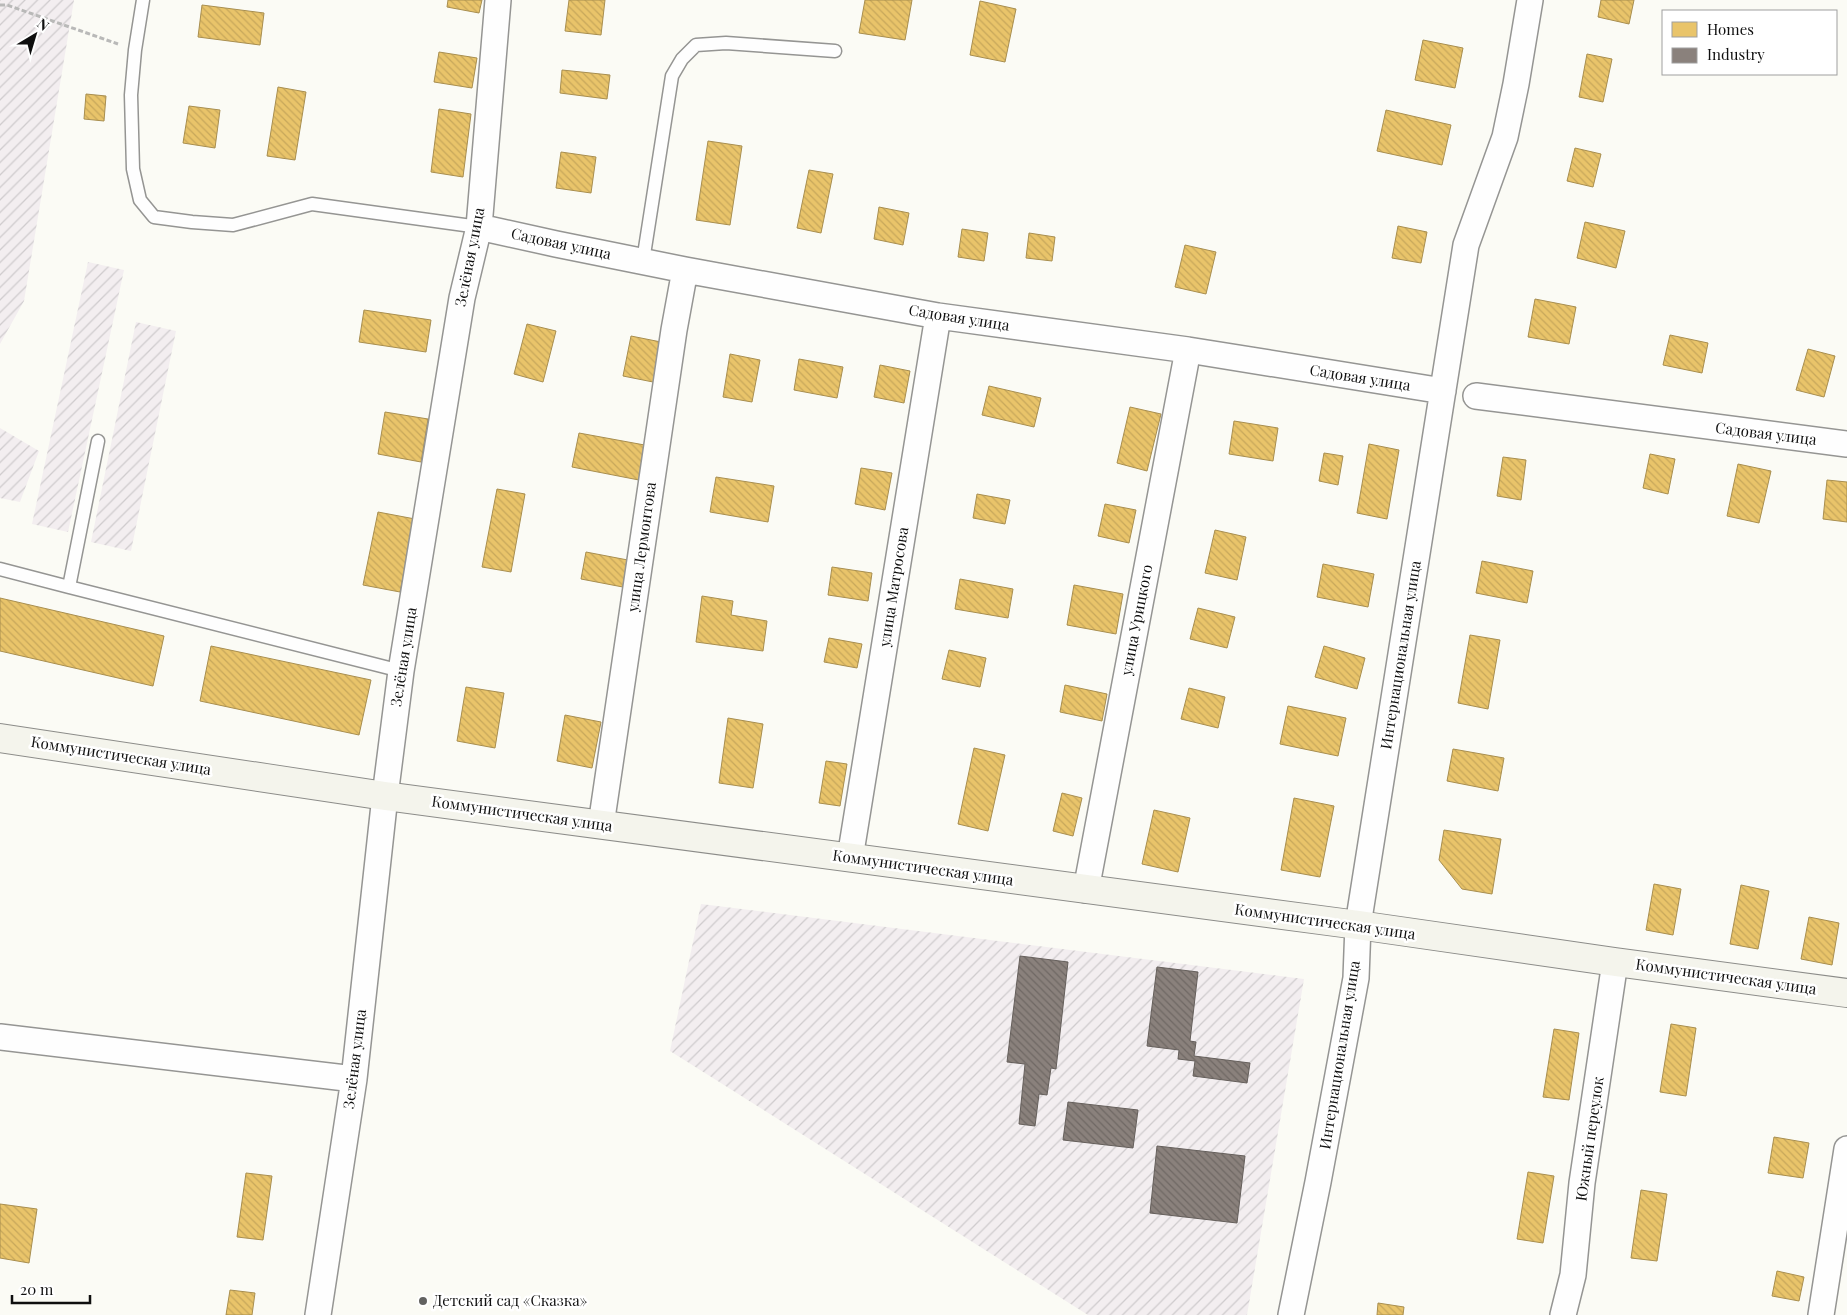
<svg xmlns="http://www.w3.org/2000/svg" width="1847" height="1315" font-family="'Playfair Display',serif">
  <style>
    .industrial { fill: url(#industrial-furrows) }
    .homes { fill: url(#homes-back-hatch); stroke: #a88e4f }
    .industry { fill: url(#industry-back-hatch); stroke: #655f5b }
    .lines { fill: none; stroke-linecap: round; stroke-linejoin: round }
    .lane-casing { stroke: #959593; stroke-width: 15 }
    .street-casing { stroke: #959593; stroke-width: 28 }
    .secondary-casing { stroke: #8c8c89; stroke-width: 30 }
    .path { stroke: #b9b9b8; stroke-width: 3; stroke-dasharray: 5 2.5; stroke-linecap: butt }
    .lane { stroke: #fefefe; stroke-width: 12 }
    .street { stroke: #fefefe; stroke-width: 25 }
    .secondary { stroke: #f4f4ec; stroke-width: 28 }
    .poi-dot { fill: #626260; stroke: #fff; stroke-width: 2 }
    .labels { text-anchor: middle; stroke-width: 5; stroke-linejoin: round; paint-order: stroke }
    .street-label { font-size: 15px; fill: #0f0f0f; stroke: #fff }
    .poi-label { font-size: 15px; fill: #0f0f0f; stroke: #fff; text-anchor: start }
  </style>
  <defs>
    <pattern id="industrial-furrows" width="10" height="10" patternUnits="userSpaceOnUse" patternTransform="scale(1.25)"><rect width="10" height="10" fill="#f3eef0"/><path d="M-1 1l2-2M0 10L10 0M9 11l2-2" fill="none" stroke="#cfcbcd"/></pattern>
    <pattern id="homes-back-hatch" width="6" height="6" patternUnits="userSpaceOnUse" patternTransform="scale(1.25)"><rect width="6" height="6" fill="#e9c46a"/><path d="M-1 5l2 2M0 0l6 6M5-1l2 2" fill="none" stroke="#c7a75b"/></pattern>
    <pattern id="industry-back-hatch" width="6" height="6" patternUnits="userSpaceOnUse" patternTransform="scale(1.25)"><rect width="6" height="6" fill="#8a817c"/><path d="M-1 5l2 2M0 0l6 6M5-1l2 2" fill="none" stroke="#6f6864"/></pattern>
  </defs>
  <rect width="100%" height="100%" fill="#fbfbf5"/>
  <!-- industrial -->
  <path class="industrial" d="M0,0H74L24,301L0,344Z
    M88,262L124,270L68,532L32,524Z
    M136,322L176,331L131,551L91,542Z
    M0,428L39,451L20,502L0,498Z
    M701,904L1304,979L1247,1315H1088L670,1051Z"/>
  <!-- homes -->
  <path class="homes" d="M448,0H482L479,13L447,7Z
    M569,0H605L601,35L565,31Z
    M865,0H912L905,40L859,33Z
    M1601,0H1634L1629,24L1598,17Z
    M980,1L1016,9L1005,62L970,55Z
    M202,5L264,13L260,45L198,37Z
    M1423,40L1463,48L1455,88L1415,80Z
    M439,52L477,58L472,88L434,82Z
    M1587,54L1612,59L1603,102L1579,97Z
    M562,70L610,75L607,99L560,93Z
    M278,87L306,92L295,160L267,156Z
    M86,94L106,96L104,121L84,119Z
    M189,106L220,110L215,148L183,143Z
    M439,109L471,114L463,177L431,172Z
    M1386,110L1451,125L1442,165L1377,151Z
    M708,141L742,146L730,225L696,220Z
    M1575,148L1601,154L1593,187L1567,181Z
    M561,152L596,157L591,193L556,188Z
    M809,170L833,174L821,233L797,228Z
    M879,207L909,213L903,245L874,239Z
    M1585,222L1625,231L1616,268L1577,258Z
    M1398,226L1427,232L1421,263L1392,258Z
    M962,229L988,233L984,261L958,257Z
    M1029,233L1055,237L1052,261L1026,258Z
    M1185,245L1216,252L1206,294L1175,287Z
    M1535,299L1576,307L1569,344L1528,337Z
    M364,310L431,320L426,352L359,342Z
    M527,324L556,331L543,382L514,374Z
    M1670,335L1708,343L1702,373L1663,365Z
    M631,336L666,343L658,383L623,376Z
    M1808,349L1835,356L1824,397L1796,390Z
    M730,354L760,360L752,402L723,397Z
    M799,359L843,367L837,398L794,390Z
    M880,365L910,371L904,403L874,397Z
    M989,386L1041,398L1034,427L982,415Z
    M1130,407L1161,414L1147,471L1117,463Z
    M385,412L428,419L421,462L378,454Z
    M1234,421L1278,428L1273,461L1229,454Z
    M579,433L650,446L644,481L572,467Z
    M1369,444L1399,450L1387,519L1357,513Z
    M1324,453L1343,456L1338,485L1319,481Z
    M1650,454L1675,459L1668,494L1643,488Z
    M1503,457L1526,460L1521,500L1497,496Z
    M1738,464L1771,471L1759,523L1727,516Z
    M861,468L892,473L885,510L855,504Z
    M716,477L774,486L768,522L710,512Z
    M1827,480L1847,482V522L1823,519Z
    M497,489L525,494L511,572L482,567Z
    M977,494L1010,500L1005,524L973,518Z
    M1105,504L1136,510L1129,543L1098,536Z
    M378,512L415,519L400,592L363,585Z
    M1215,530L1246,537L1237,580L1205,573Z
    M586,552L633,561L628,588L581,579Z
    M1482,561L1533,571L1527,603L1476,593Z
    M1323,564L1374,574L1368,607L1317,597Z
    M832,567L872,573L868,601L828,595Z
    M960,579L1013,589L1008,618L955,609Z
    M1074,585L1123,594L1116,634L1067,625Z
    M702,596L733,601L731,615L767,621L763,651L696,642Z
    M0,598L164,636L153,686L0,651Z
    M1198,608L1235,617L1227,648L1190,639Z
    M1470,635L1500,640L1488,709L1458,703Z
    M829,638L862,644L857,668L824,662Z
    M211,646L371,680L359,735L200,701Z
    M1324,646L1365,658L1357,689L1315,677Z
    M949,650L986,658L980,687L942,679Z
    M1065,685L1107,694L1102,721L1060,712Z
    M466,687L504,693L495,748L457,741Z
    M1189,688L1225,697L1218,728L1181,719Z
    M1288,706L1346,718L1338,756L1280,744Z
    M565,715L601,722L592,768L557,761Z
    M728,718L763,724L753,788L719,783Z
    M974,748L1005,755L988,831L958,824Z
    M1453,749L1504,758L1498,791L1447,781Z
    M826,761L847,764L840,806L819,803Z
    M1062,793L1082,798L1073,836L1053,831Z
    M1294,798L1334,806L1320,877L1281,870Z
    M1154,810L1190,818L1178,872L1142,864Z
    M1444,830L1501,839L1492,894L1462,889L1439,860Z
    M1654,884L1681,889L1673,935L1646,930Z
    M1741,885L1769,891L1758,949L1730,944Z
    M1809,917L1839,923L1832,965L1801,959Z
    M1671,1024L1696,1028L1686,1096L1660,1092Z
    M1554,1029L1579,1033L1569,1100L1543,1097Z
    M1774,1137L1809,1143L1803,1178L1768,1173Z
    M1528,1172L1554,1176L1543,1243L1517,1239Z
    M246,1173L272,1176L263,1240L237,1237Z
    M1641,1190L1667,1194L1657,1261L1631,1258Z
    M0,1204L37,1209L29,1263L0,1258Z
    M1777,1271L1804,1277L1799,1301L1772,1296Z
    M230,1290L255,1293L252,1315H226Z
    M1378,1303L1404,1307L1403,1315H1377Z"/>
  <!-- industry -->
  <path class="industry" d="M1020,956L1068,962L1056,1069L1051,1068L1047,1095L1039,1094L1035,1126L1019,1124L1025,1064L1007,1062Z
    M1157,967L1198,972L1190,1041L1196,1042L1194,1056L1250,1063L1247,1083L1193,1076L1195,1061L1178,1059L1179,1050L1147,1046Z
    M1068,1102L1138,1110L1133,1148L1063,1140Z
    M1157,1146L1245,1156L1237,1223L1150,1213Z"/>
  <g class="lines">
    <!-- lane casing -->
    <g class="lane-casing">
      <path id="lane" d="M143,0L135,50L131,95L133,169L140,200L154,217L192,222L233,225L312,204L479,227
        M643,261L672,76L682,59L696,45L726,43L835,51
        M0,569L69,587L98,441
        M69,587L401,671"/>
    </g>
    <!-- street casing -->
    <g class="street-casing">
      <path id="street" d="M479,227L556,244L685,270L938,316L1188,350L1443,391
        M1476,396L1847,444
        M601,825L674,330L685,270
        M850,858L938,316
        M1086,890L1188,350
        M0,1037L354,1079
        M318,1315L354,1079L385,796L401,671L462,298L479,227L498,0
        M1291,1315L1318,1182L1356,978L1358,925L1466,245L1505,137L1516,84L1530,0
        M1563,1315L1573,1275L1582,1183L1615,962
        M1821,1315L1847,1149"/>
    </g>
    <!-- secondary casing -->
    <g class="secondary-casing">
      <path id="secondary" d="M0,738L385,796L1358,925L1615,962L1847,993"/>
    </g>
    <!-- path -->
    <path class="path" d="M0,5H7L118,44"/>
    <!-- lane -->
    <use href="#lane" class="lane"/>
    <!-- street -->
    <use href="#street" class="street"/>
    <!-- secondary -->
    <use href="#secondary" class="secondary"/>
  </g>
  <!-- markers -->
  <circle class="poi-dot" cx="423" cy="1301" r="5"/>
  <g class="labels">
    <!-- street labels -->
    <g class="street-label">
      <text transform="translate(561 244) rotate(12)" y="5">Садовая улица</text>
      <text transform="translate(470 257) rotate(-79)" y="5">Зелёная улица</text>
      <text transform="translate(959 318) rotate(9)" y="5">Садовая улица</text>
      <text transform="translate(1360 378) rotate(9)" y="5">Садовая улица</text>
      <text transform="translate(1766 434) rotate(7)" y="5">Садовая улица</text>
      <text transform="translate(642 547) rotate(-82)" y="5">улица Лермонтова</text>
      <text transform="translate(894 587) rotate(-81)" y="5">улица Матросова</text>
      <text transform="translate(1137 620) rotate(-79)" y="5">улица Урицкого</text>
      <text transform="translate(1401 655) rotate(-81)" y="5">Интернациональная улица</text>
      <text transform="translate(404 657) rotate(-81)" y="5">Зелёная улица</text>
      <text transform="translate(121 756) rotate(9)" y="5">Коммунистическая улица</text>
      <text transform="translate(522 814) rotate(8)" y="5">Коммунистическая улица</text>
      <text transform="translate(923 868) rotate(8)" y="5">Коммунистическая улица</text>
      <text transform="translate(1325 922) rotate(8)" y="5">Коммунистическая улица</text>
      <text transform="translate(1726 977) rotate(8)" y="5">Коммунистическая улица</text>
      <text transform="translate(1340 1055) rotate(-81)" y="5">Интернациональная улица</text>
      <text transform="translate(355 1059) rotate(-83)" y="5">Зелёная улица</text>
      <text transform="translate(1590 1139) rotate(-82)" y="5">Южный переулок</text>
    </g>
    <!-- poi labels -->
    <g class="poi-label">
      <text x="433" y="1306">Детский сад «Сказка»</text>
    </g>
  </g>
  <!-- legend -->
  <rect x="1662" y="10" width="175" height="65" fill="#ffffff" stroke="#9f9f9f"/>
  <rect x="1672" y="22" width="25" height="15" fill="#e9c46a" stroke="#9f9f9f"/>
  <text x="1707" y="35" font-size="15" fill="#0f0f0f">Homes</text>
  <rect x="1672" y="48" width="25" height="15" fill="#8a817c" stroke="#9f9f9f"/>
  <text x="1707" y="60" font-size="15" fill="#0f0f0f">Industry</text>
  <!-- north arrow -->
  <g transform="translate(35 35) rotate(38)" stroke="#ffffff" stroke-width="4" paint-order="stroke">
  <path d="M0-4L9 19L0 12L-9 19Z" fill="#0f0f0f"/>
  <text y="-8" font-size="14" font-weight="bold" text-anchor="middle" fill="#0f0f0f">N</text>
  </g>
  <!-- scale -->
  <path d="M12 1295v8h78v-8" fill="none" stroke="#0f0f0f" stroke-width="2.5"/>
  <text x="20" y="1295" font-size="15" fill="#0f0f0f" stroke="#ffffff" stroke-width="4" paint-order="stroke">20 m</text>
</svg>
